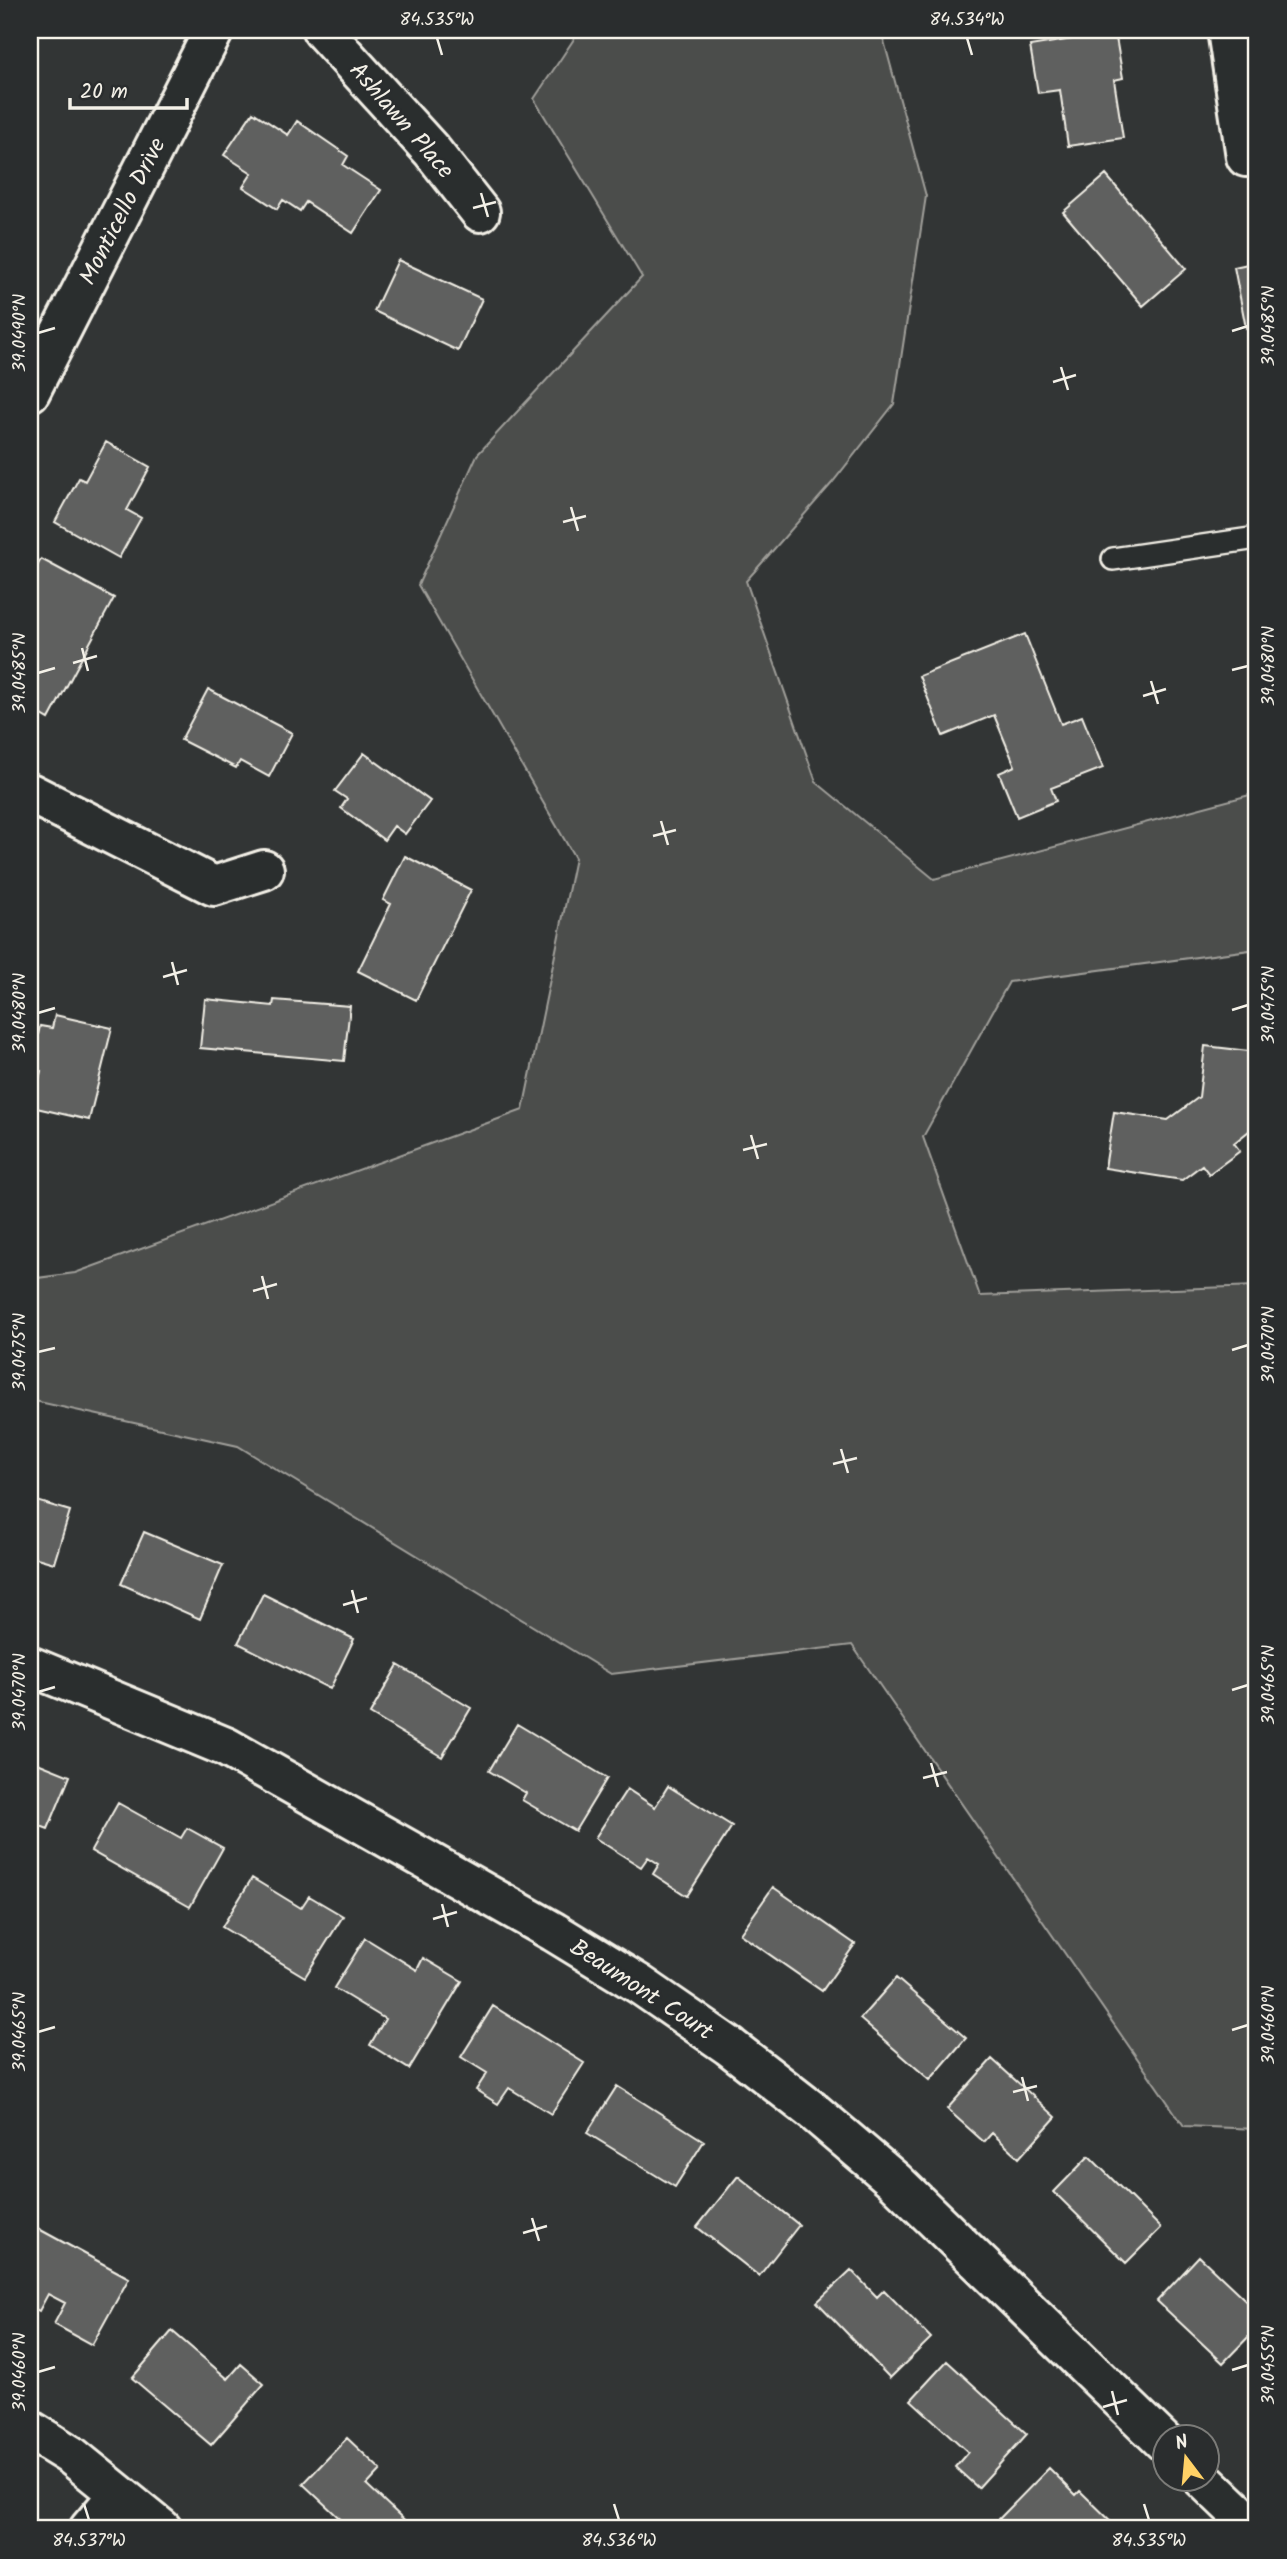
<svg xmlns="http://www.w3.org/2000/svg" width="1287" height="2559" font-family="Kalam,sans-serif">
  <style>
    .green { fill: #4b4d4c; stroke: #a09f9a; stroke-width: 2 }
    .building { fill: #5f605f; stroke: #f4f1e8; stroke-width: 2 }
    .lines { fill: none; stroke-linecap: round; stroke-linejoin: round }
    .lane-casing { stroke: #f4f1e8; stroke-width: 26 }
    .street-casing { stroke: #f4f1e8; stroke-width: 44 }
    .lane { stroke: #2a2d2e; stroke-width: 21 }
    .street { stroke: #2a2d2e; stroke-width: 38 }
    .ticks { fill: none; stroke: #f4f1e8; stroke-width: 2.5 }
    .labels { text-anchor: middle; stroke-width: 5; stroke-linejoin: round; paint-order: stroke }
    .street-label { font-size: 24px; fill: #f4f1e8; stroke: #2a2d2e }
    .neatline { fill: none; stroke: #f4f1e8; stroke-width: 2.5 }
    .ticks-label { font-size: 18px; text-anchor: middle; fill: #f4f1e8 }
  </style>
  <rect width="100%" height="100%" fill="#323535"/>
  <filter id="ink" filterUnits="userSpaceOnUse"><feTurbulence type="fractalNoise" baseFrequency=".0143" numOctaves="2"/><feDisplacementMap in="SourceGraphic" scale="14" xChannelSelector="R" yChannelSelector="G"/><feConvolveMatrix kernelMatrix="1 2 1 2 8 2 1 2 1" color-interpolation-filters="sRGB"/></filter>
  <g filter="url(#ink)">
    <!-- green -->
    <path class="green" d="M580,30H881L926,196L894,404L832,483L746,581L816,782L934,879L1257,793V949L1009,982L923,1137L980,1296L1257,1286V2129L1184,2126L852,1645L611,1674L238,1446L30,1400V1279L75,1273L523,1110L575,858L418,585L477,455L642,277L534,99Z"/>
    <!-- building -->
    <path class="building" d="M1115,32L1123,78L1114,80L1123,138L1068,146L1060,90L1038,93L1030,46Z
      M253,112L288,135L297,121L348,156L343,165L381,190L353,233L306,202L300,211L283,200L277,209L243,187L252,173L224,155Z
      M1106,175L1186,269L1143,306L1063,212Z
      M398,260L482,299L458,351L374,311Z
      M1257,262V325L1246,328L1234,267Z
      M106,442L150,467L127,510L141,518L119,558L55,522L79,478L85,481Z
      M41,559L114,598L49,719L30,708V579Z
      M1025,634L1061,724L1082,716L1103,768L1051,788L1056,801L1017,817L999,773L1015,766L994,715L943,736L919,676Z
      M208,689L292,733L269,777L240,761L236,768L181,740Z
      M364,753L430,801L405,834L394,826L384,840L341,808L347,799L335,791Z
      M405,856L471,890L416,1000L358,971L391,904L383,900Z
      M205,999L273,1006L274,1000L350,1006L344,1061L200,1048Z
      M55,1015L112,1028L89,1120L32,1107L41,1071L30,1069L40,1026L52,1028Z
      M1205,1046L1257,1052L1254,1127L1234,1143L1240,1151L1209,1174L1202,1165L1182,1180L1105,1168L1114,1112L1168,1120L1199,1097Z
      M30,1499L70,1511L54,1563L30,1556Z
      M144,1532L223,1565L200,1619L121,1584Z
      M263,1594L354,1639L330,1689L238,1643Z
      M398,1665L471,1708L442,1757L370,1714Z
      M517,1724L607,1778L575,1831L522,1800L526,1793L489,1771Z
      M30,1760L70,1776L48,1829L30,1822Z
      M668,1786L732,1826L687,1896L653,1874L659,1864L648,1857L641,1867L595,1838L627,1789L655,1807Z
      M118,1803L181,1838L187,1828L223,1848L190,1907L91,1851Z
      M252,1878L301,1908L309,1896L343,1916L305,1977L222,1927Z
      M773,1887L855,1944L822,1991L740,1934Z
      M365,1938L417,1970L423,1958L462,1981L409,2069L370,2045L385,2019L334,1988Z
      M896,1978L966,2038L930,2080L860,2019Z
      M493,2006L584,2063L551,2114L509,2088L498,2104L476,2090L487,2073L461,2057Z
      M992,2059L1056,2117L1019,2158L992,2133L984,2142L947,2109Z
      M617,2086L704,2141L675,2187L587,2133Z
      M1089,2156L1161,2228L1126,2263L1054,2192Z
      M738,2176L799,2225L759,2276L697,2227Z
      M37,2228L129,2278L92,2345L54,2324L65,2303L48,2294L39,2311L30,2306V2241Z
      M1199,2256L1257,2311V2328L1223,2363L1157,2301Z
      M851,2270L877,2297L884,2290L931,2338L890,2378L817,2302Z
      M172,2331L228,2379L241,2364L264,2384L211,2445L132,2378Z
      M947,2361L1027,2434L978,2488L955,2467L968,2452L911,2400Z
      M347,2438L381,2470L367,2485L414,2529H351L303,2484Z
      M1049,2468L1076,2495L1080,2491L1119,2529H1009L999,2519Z"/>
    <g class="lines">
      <!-- lane casing -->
      <g class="lane-casing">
        <path id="lane" d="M1113,559L1257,538"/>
      </g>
      <!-- street casing -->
      <g class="street-casing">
        <path id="street" d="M322,30L432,151L480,212
          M1227,30L1246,157
          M30,392L214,30
          M30,793L214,886L264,870
          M30,1666L226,1747L554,1932L639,1984L729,2046L814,2112L895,2181L1164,2442
          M30,2430L72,2456L162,2529
          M1202,2478L1255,2529
          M89,2529L118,2495"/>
      </g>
      <!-- lane -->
      <use href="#lane" class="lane"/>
      <!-- street -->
      <use href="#street" class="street"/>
    </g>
  </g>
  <!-- ticks -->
  <path class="ticks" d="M437,38L442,55M967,38L972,55M481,193L488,217M473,208L496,202M1232,331L1248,326M38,333L55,328M1061,367L1068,390M1053,382L1076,375M571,507L578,531M563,522L586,516M82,648L88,671M73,663L97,656M1232,670L1248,666M38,673L55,668M1151,681L1158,704M1143,696L1166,689M661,821L668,845M653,836L676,830M172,962L178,985M163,977L187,970M1232,1010L1248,1005M38,1013L55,1008M751,1135L758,1159M743,1150L767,1144M262,1276L268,1299M253,1291L277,1284M1232,1350L1248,1345M38,1352L55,1348M841,1449L848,1473M833,1464L857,1458M352,1590L358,1613M343,1605L367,1598M1232,1690L1248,1685M38,1692L55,1687M931,1763L938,1787M923,1778L947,1772M442,1904L448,1927M433,1919L457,1912M1232,2030L1248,2025M38,2032L55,2027M1022,2077L1028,2101M1013,2092L1037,2086M532,2218L539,2241M523,2233L547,2226M1232,2370L1248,2365M38,2372L55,2367M1112,2391L1118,2415M1103,2407L1127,2400M84,2504L89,2520M614,2504L619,2520M1144,2504L1149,2520"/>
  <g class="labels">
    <!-- street labels -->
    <g class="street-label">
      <text transform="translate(402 120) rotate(49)" y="8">Ashlawn Place</text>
      <text transform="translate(122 211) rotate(-63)" y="8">Monticello Drive</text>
      <text transform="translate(642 1989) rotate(33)" y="8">Beaumont Court</text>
    </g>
  </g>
  <!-- margin -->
  <rect width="1287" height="2559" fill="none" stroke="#2a2d2e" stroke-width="77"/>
  <!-- north arrow -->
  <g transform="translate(1186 2458) rotate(344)"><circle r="33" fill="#2a2d2e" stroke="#7b7b78" stroke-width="2"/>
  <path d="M0-5L12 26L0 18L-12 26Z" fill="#ffd166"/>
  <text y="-10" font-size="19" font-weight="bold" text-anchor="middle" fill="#f4f1e8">N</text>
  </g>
  <!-- scale -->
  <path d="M70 98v10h117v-10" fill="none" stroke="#f4f1e8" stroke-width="3.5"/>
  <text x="80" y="98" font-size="21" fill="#f4f1e8" stroke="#2a2d2e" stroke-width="5" paint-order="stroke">20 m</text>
  <rect x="38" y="38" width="1210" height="2482" class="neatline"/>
  <g class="ticks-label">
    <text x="437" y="25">84.535°W</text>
    <text x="967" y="25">84.534°W</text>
    <text transform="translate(1268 326) rotate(-90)" y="6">39.0485°N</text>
    <text transform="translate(19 333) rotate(-90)" y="6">39.0490°N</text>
    <text transform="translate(1268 666) rotate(-90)" y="6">39.0480°N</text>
    <text transform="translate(19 673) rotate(-90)" y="6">39.0485°N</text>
    <text transform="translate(1268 1005) rotate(-90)" y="6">39.0475°N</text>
    <text transform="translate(19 1013) rotate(-90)" y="6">39.0480°N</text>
    <text transform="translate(1268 1345) rotate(-90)" y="6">39.0470°N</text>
    <text transform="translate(19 1352) rotate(-90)" y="6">39.0475°N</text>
    <text transform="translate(1268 1685) rotate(-90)" y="6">39.0465°N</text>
    <text transform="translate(19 1692) rotate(-90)" y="6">39.0470°N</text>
    <text transform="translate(1268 2025) rotate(-90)" y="6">39.0460°N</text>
    <text transform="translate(19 2032) rotate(-90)" y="6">39.0465°N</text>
    <text transform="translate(1268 2365) rotate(-90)" y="6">39.0455°N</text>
    <text transform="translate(19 2372) rotate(-90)" y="6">39.0460°N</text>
    <text x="89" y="2546">84.537°W</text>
    <text x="619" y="2546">84.536°W</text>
    <text x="1149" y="2546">84.535°W</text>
  </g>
</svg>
